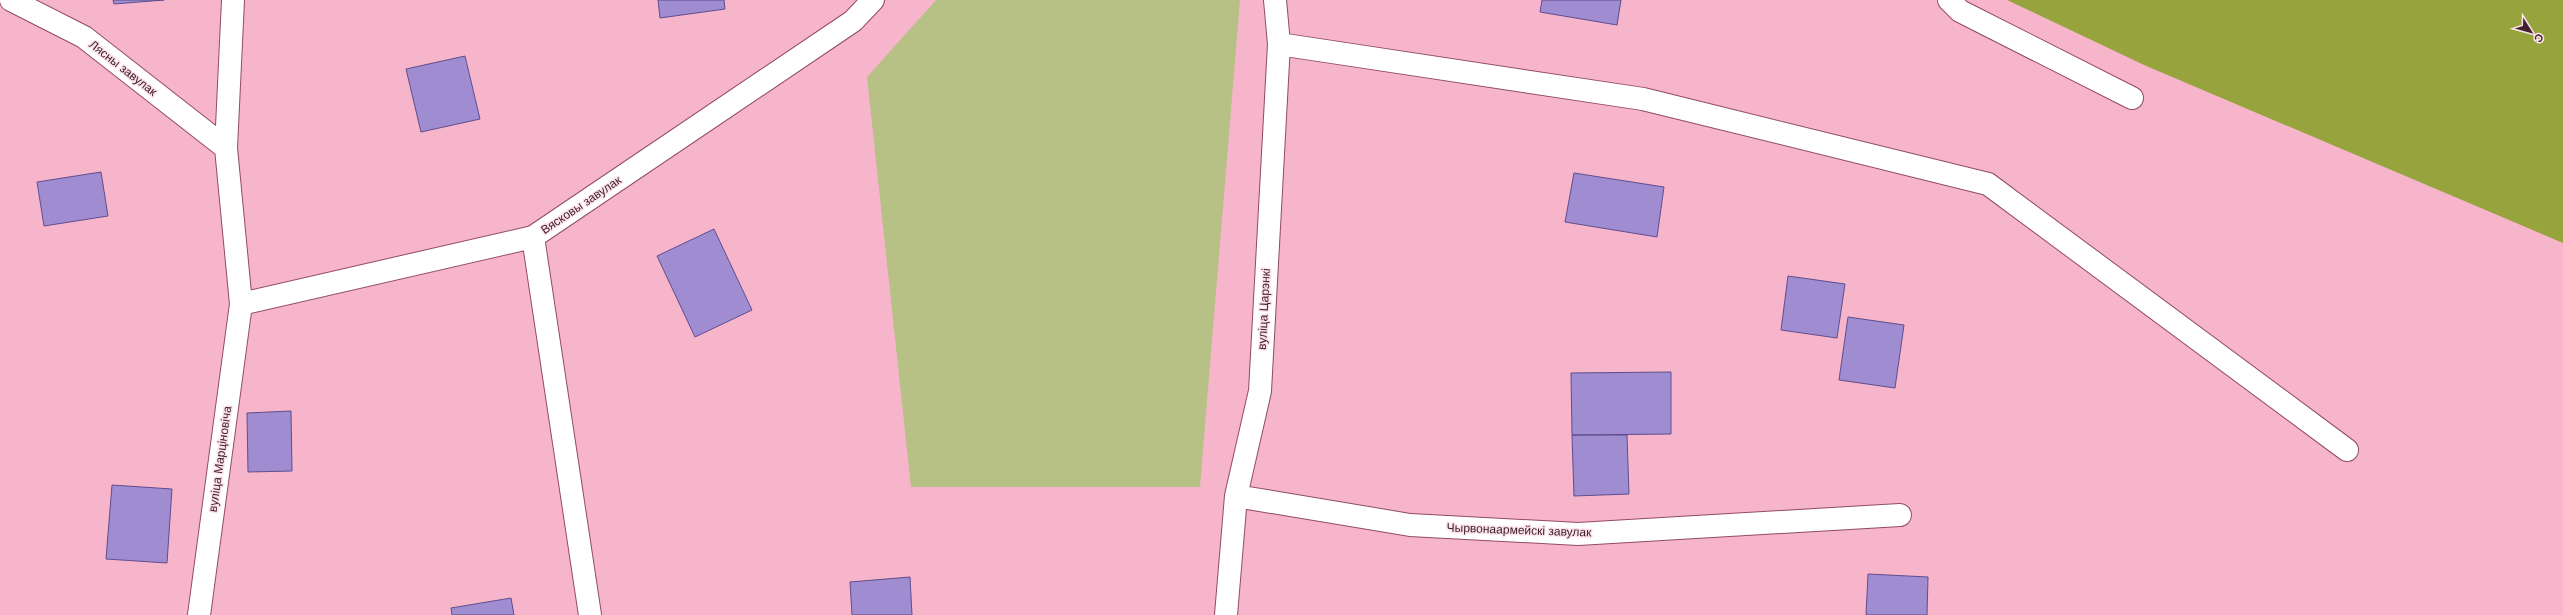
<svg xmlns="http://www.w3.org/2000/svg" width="2563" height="615" font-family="Arial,sans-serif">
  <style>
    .green { fill: #b7c185 }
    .forest { fill: #97a43d }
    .building { fill: #9f8cd1; stroke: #604d8c }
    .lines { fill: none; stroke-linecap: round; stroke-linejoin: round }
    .minor-casing { stroke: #914b67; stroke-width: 24 }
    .minor { stroke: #fff; stroke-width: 22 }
    .labels { text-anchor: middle; stroke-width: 3; stroke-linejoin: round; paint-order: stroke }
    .street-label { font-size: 12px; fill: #40212d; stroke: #fce3eb }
  </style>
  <rect width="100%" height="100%" fill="#f6b5cb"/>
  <!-- green -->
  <path class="green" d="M936,0H1240L1200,487H911L867,77Z"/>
  <!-- forest -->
  <path class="forest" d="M2007,0H2563V243L2144,65Z"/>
  <!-- building -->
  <path class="building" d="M113,0H164L114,4Z
    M658,0H724L725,9L660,18Z
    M1542,0H1621L1617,25L1540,12Z
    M465,56L480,119L421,132L406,69Z
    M101,172L108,216L44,226L37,182Z
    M1574,173L1664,187L1657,237L1565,222Z
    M714,229L752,310L695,337L657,256Z
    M1788,276L1845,284L1837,338L1781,330Z
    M1848,317L1904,325L1895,388L1839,380Z
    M1671,372V434L1572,435L1571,373Z
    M291,411L292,471L248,472L247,413Z
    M1572,435H1627L1629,494L1574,496Z
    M112,485L172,489L167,563L106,559Z
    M1868,574L1928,577L1927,615H1866Z
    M910,577L912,615H852L850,582Z
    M511,598L514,615H452L451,608Z"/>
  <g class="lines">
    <!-- minor casing -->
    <g class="minor-casing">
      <path id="minor" d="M11,0L84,37L226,148
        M1949,0L1960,11L2132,98
        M1279,44L1643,99L1988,184L2347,450
        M533,237L590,615
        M241,304L533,237L853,21L873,0
        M1236,496L1410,525L1578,534L1900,515
        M199,615L241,304L226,148L233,0
        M1226,615L1236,496L1260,391L1279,44L1275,0"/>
    </g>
    <!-- minor -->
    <use href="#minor" class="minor"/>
  </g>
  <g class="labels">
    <!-- street labels -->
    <g class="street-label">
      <text transform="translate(123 68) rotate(38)" y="4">Лясны завулак</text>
      <text transform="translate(581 205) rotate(-34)" y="4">Вясковы завулак</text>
      <text transform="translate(1264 309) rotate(-87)" y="4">вуліца Царэнкі</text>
      <text transform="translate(220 459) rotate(-82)" y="4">вуліца Марціновіча</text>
      <text transform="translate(1519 530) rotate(2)" y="4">Чырвонаармейскі завулак</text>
    </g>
  </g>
  <!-- north arrow -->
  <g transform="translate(2531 32) rotate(127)" stroke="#fce3eb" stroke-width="3" paint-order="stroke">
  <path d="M0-3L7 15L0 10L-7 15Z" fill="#40212d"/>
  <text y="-6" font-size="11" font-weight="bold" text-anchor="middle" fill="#40212d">С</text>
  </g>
</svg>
